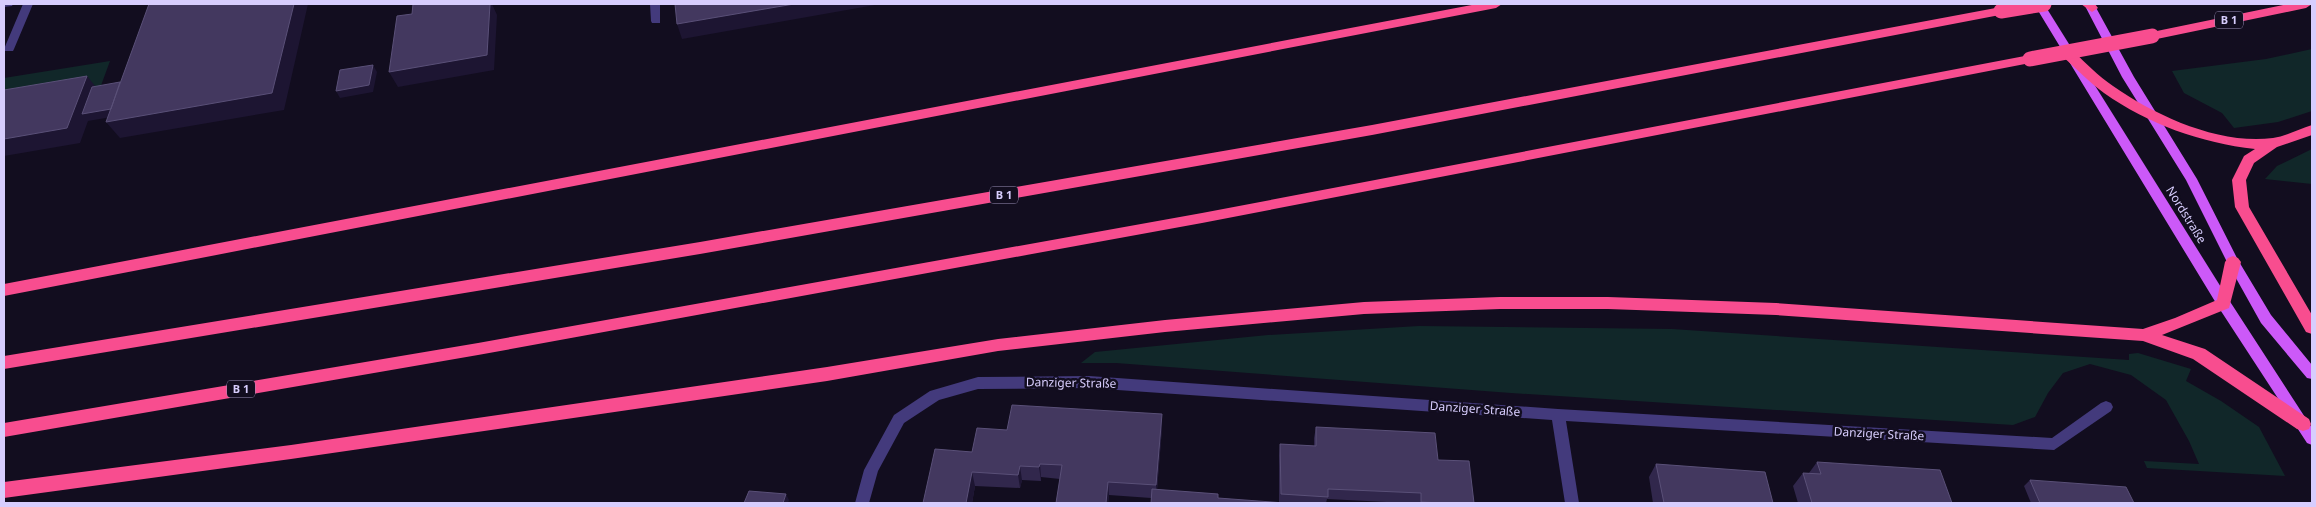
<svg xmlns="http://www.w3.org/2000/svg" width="2316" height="507" font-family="'Noto Sans',sans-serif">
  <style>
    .green { fill: #112729 }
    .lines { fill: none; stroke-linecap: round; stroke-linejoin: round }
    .minor { fill: #433a7c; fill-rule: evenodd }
    .major { fill: #cc59f8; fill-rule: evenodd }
    .highway { fill: #f84d8f; fill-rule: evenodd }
    .highway-bridge { stroke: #f84d8f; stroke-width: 15 }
    .wall { fill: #31274c }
    .shaded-wall { fill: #1d1532 }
    .building { fill: #43385f; stroke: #5a5078 }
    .labels { text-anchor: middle; stroke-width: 5; stroke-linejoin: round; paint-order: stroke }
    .shield { fill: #120d1f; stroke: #9c93ba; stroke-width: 1 }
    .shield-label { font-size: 11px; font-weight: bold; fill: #d7cdfd }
    .street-label { font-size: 12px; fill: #d7cdfd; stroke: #120d1f }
  </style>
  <rect width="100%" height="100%" fill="#120d1f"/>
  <!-- green -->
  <path class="green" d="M2312,49V111L2278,122L2234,128L2222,113L2184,93L2172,71L2266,59Z
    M110,61L99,91L4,107V78Z
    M2312,149V184L2265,179L2277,166Z
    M1419,326L1672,329L2129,360V354L2138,353L2191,369L2186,381L2221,401L2259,427L2285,476L2147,468L2144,461L2199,464L2189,441L2166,400L2131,375L2090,364L2063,373L2048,393L2035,417L2013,425L1511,393L1116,363H1081L1095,352L1268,335Z"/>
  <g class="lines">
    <!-- minor -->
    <path class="minor" d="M4,4H13L12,6L4,7Z
      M23,4H33L14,49L13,51H5L4,49Z
      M650,4H660V23H652L651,21Z
      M1089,376L1558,409L2052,438L2101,403L2106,401L2111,403L2113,407L2111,411L2054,450L1566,421L1579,503H1565L1552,420L1089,388L978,389L939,400L904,423L878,471L869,503H855L864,470L894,415L930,391L978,377Z"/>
    <!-- major -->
    <path class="major" d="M2034,4H2044L2229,300L2312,428V445L2307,443L2219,308Z
      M2084,4H2094L2134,77L2197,179L2238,260L2271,315L2312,365V379L2307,378L2261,323L2227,262L2186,180L2122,77Z"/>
    <!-- highway -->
    <path class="highway" d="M1477,4H1502L1496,8L4,296V284Z
      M2081,4H2095L2098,8L2092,12Z
      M2288,4H2312L2306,8L2152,40L2146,36L2152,32Z
      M2001,7L2005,8L2007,11L2005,14L1372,135L700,254L4,369V356L700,242L1372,125Z
      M2068,50L2073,51C2086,63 2098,76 2113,86C2156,116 2219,145 2273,138C2286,136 2299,129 2312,125V135L2277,147L2254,163L2246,180L2249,207L2312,315V334L2306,332L2235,207L2232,180L2244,156L2255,149C2201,143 2148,124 2104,93C2089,82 2077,69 2063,57L2062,54L2063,51Z
      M2030,55L2035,56L2037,59L2035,62L1202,223L478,355L4,437V423L478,343L1202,213Z
      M2233,256L2238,258L2241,262L2229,308L2162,335L2205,349L2309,419L2311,424L2309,429L2303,431L2297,429L2193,359L2143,341L1776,315L1608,309H1500L1364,314L1165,332L998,351L827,381L291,459L4,498V482L291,445L827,367L998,339L1165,320L1364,302L1500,297H1608L1776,303L2143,329L2175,318L2217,300L2225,262L2228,258Z"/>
    <!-- highway-bridge -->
    <path class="highway-bridge" d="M2001,11L2044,4
      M2030,59L2152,36"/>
  </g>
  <!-- wall -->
  <path class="wall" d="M1316,427L1438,460L1474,503H1406L1327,499L1326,503H1151V498L1109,495L1108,503H1056L1060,479L1041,477V481L1022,480L1020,488L975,486L972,503H923L972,452L1007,430L1162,428L1157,490L1218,498L1279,503V455L1280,444L1314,446V438Z
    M1817,462L1952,503H1798L1793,486L1803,473H1809Z
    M1656,464L1773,503H1653L1649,477Z
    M2030,480L2134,503H2031L2024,486Z"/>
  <!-- shaded-wall -->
  <path class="shaded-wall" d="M294,4H308L284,110L120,138L106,122Z
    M490,4H492L497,15L494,70L398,87L389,72Z
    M794,4H875V5L682,39L677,24Z
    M373,65L377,72L373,92L340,98L336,91Z
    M87,76L99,91L129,114L88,121L80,143L4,156V139Z
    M1162,414V428L1156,498V485Z
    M1040,464L1041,477V481L1039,467Z
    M1020,466L1022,480L1020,488L1018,475Z
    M972,472L975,486L972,503H966Z
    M1108,482L1109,495L1108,503H1106Z
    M786,494L789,500L788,503H783Z"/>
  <!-- building -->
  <path class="building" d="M149,4H294L272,93L106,122Z
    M413,4H490L487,55L389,72L397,16L412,14Z
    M675,4H794L677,24Z
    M373,65L369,85L336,91L340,70Z
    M87,76L67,128L4,139V90Z
    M120,82L111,109L82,114L92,87Z
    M1012,405L1162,414L1156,485L1108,482L1106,503H1056L1062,465L1040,464L1039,467L1020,466L1018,475L972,472L966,503H923L935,449L972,452L977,428L1007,430Z
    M1316,427L1435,433L1438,460L1469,461L1474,503H1442L1421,502V493L1328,489V497L1281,494L1280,444L1316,446Z
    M1817,462L1940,470L1952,503H1812L1803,473L1821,474Z
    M1656,464L1765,472L1773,503H1664Z
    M2030,480L2126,487L2134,503H2040Z
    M1152,489L1218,494V498L1285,503H1151Z
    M749,491L786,494L783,503H744Z"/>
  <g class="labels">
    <!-- shield labels -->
    <g class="shield">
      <rect x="2215" y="11.5" width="28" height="17" rx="4"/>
      <rect x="990" y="186.5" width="28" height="17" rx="4"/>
      <rect x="227" y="380.5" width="28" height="17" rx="4"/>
    </g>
    <g class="shield-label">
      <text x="2229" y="24">B 1</text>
      <text x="1004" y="199">B 1</text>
      <text x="241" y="393">B 1</text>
    </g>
    <!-- street labels -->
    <g class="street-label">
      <text transform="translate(2186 215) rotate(58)" y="4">Nordstraße</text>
      <text transform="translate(1071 383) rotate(1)" y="4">Danziger Straße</text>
      <text transform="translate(1475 409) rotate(4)" y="4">Danziger Straße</text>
      <text transform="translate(1879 434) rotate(3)" y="4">Danziger Straße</text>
    </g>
  </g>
  <!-- border -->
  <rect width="2316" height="507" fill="none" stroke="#d7cdfd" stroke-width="10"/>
</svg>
